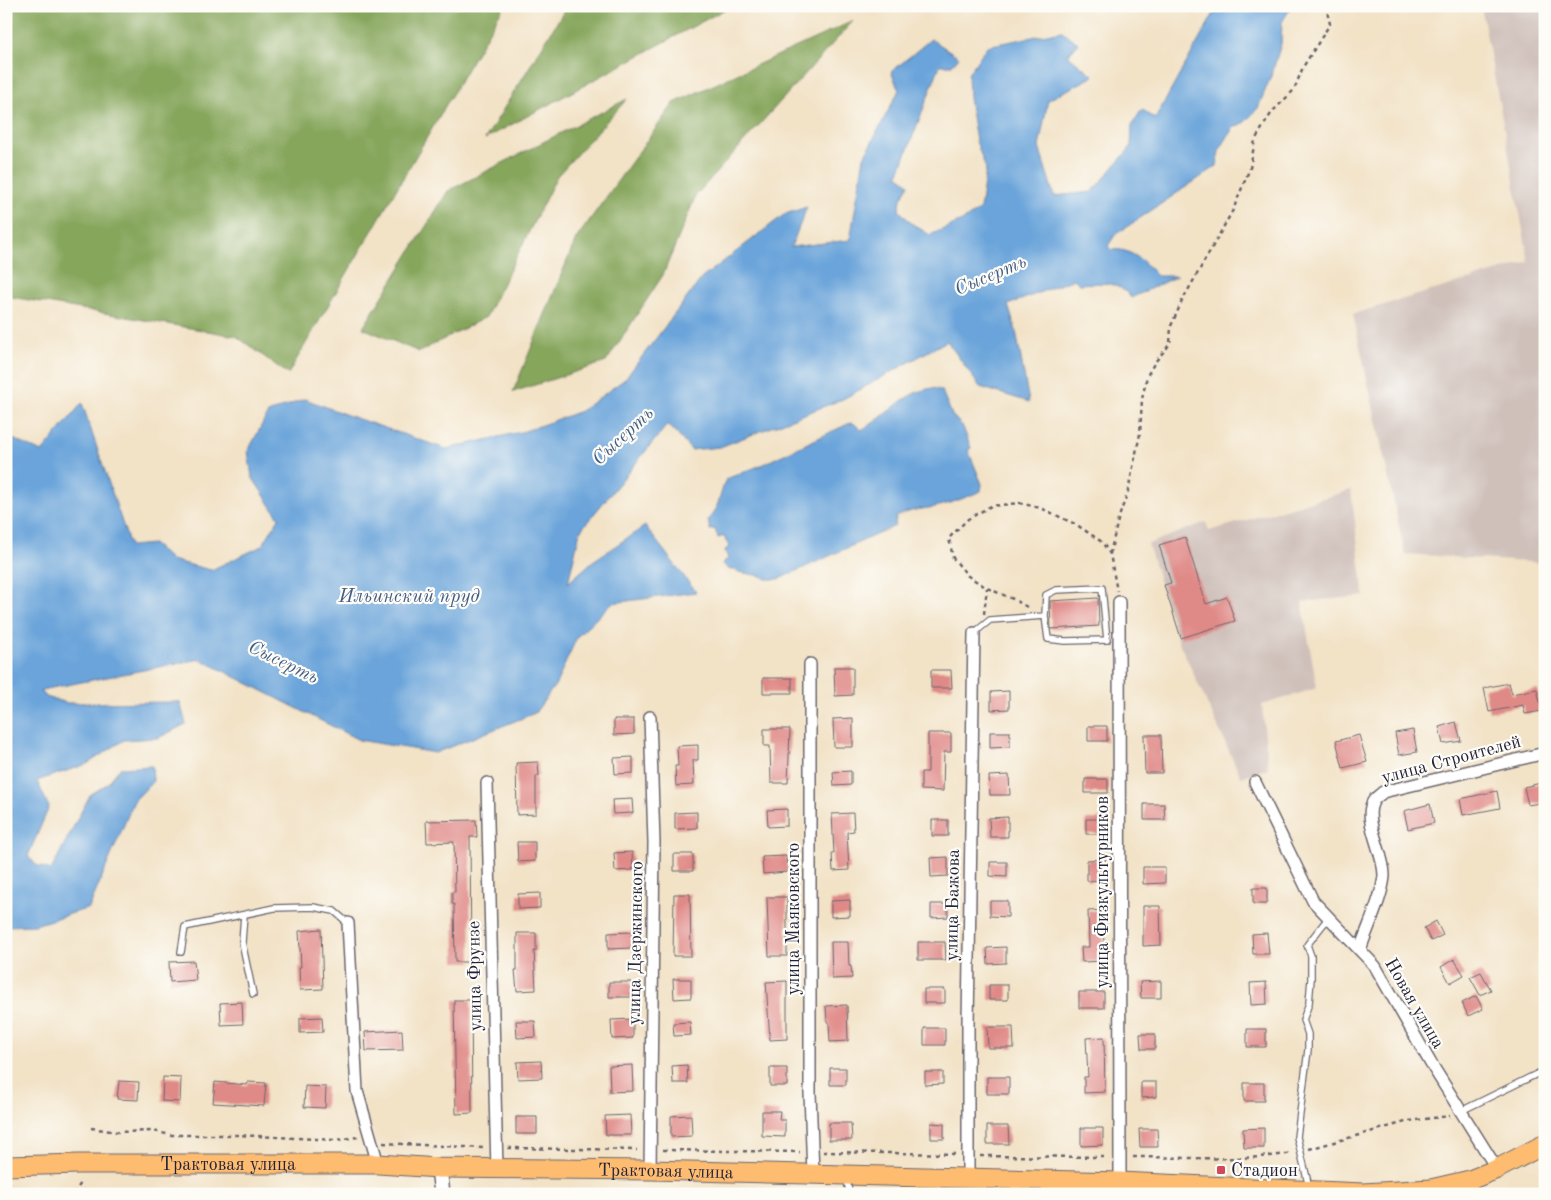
<svg xmlns="http://www.w3.org/2000/svg" width="1551" height="1200" font-family="'Old Standard TT',serif">
  <style>
    .industrial { fill: #cfc0ba }
    .forest { fill: #86a65b; stroke: #54644b }
    .water { fill: #6aa4da; stroke: #46638a }
    .building { fill: #e08a88 }
    .lines { fill: none; stroke-linecap: round; stroke-linejoin: round }
    .service-casing { stroke: #6b656c; stroke-width: 8 }
    .minor-casing { stroke: #6b656c; stroke-width: 14 }
    .tertiary-casing { stroke: #6b656c; stroke-width: 18 }
    .primary-casing { stroke: #6b656c; stroke-width: 21 }
    .path { stroke: #6b656c; stroke-width: 2.5; stroke-dasharray: 4 4; stroke-linecap: butt }
    .service { stroke: #fff; stroke-width: 5.5 }
    .minor { stroke: #fff; stroke-width: 11 }
    .tertiary { stroke: #fff; stroke-width: 15 }
    .primary { stroke: #fdbc70; stroke-width: 19 }
    .poi-dot { fill: #d1495b; stroke: #fdfcf7; stroke-width: 2 }
    .labels { text-anchor: middle; stroke-width: 4.5; stroke-linejoin: round; paint-order: stroke }
    .street-label { font-size: 18px; fill: #22223b; stroke: #fdfcf7 }
    .poi-label { font-size: 18px; fill: #22223b; stroke: #fdfcf7; text-anchor: start }
    .water-label { font-size: 19px; font-style: italic; fill: #425c83; stroke: #fdfcf7 }
  </style>
  <rect width="100%" height="100%" fill="#fdfcf7"/>
  <filter id="ink" filterUnits="userSpaceOnUse"><feTurbulence type="fractalNoise" baseFrequency=".02" numOctaves="2"/><feDisplacementMap in="SourceGraphic" scale="10" xChannelSelector="R" yChannelSelector="G"/><feConvolveMatrix kernelMatrix="1 2 1 2 8 2 1 2 1" color-interpolation-filters="sRGB"/></filter>
  <filter id="wash" filterUnits="userSpaceOnUse"><feTurbulence type="fractalNoise" baseFrequency=".0096" numOctaves="4" result="noise"/><feDisplacementMap in="SourceGraphic" scale="20" xChannelSelector="R" yChannelSelector="G"/><feGaussianBlur stdDeviation="1.12" result="paint"/><feColorMatrix in="noise" values="0 0 0 0 0 0 0 0 0 0 0 0 0 0 0 0 0 1.4 0 .05"/><feComposite in="paint" operator="in"/></filter>
  <g filter="url(#wash)">
    <rect width="100%" height="100%" fill="#f2e2c6"/>
    <!-- industrial -->
    <path class="industrial" d="M1481,6H1545V563L1405,554L1353,314L1529,262Z
      M1351,490L1364,596L1302,602L1317,688L1262,705L1268,768L1241,777L1178,640L1148,544L1206,522L1209,531Z"/>
    <!-- forest -->
    <path class="forest" d="M6,6H504L288,374L236,336L6,296Z
      M567,6H731L485,139Z
      M853,21L696,195L663,275L606,362L513,392L576,239L674,103Z
      M627,99L557,176L486,317L419,352L363,328L448,191Z"/>
    <!-- water -->
    <path class="water" d="M1218,6H1292L1282,22L1281,44L1271,76L1258,108L1245,122L1233,128L1219,151L1217,166L1115,235L1108,246L1111,250C1130,247 1145,262 1157,276H1177L1131,298C1120,280 1098,283 1079,284L1074,279L1008,305L1016,331L1029,402L980,387L947,341L843,399L720,447L691,450L668,424L580,531L568,583L593,561L645,526L696,592L612,603L577,637L556,684L535,713L435,753L359,740L200,659L41,690L46,697L67,703L180,702L186,724L158,738L124,740L87,764L37,781L49,807L28,856L36,865L51,870L90,795L107,784L120,768L152,766L153,781L134,801L89,908L35,925L6,926V436L42,452L82,403L130,546L153,544L171,560L211,570L262,546L279,518L252,477L248,451L268,413L305,399L350,416L446,449L525,431L581,411L625,379L702,278L785,214L807,207L791,247L850,240L864,157L899,90L891,72L931,39L959,57L952,65H940L898,175L909,184L901,199L899,210L911,223L930,235L964,220L980,209L986,169L976,141L969,98L968,74L987,46L1062,31L1078,43L1068,55L1094,76L1048,100L1039,147L1054,196L1092,192L1131,147L1132,125L1142,109L1155,119Z
      M933,388L942,391L952,415L963,427L971,448L968,450L982,484L981,491C967,497 950,504 935,507C917,510 913,509 896,517L895,526L779,579H766L761,576L739,572L734,569H728L722,563L728,559L725,550L729,547L724,536L718,538L715,529L710,530L708,520C719,509 720,493 726,479L759,466L850,423L855,424L861,430C888,417 902,392 933,388Z"/>
    <g id="blocks">
      <!-- building -->
      <path class="building" d="M1185,537L1206,604L1227,597L1235,621L1181,638L1164,585L1171,583L1159,545Z
        M1098,598L1099,626L1051,629L1050,601Z
        M834,667H853V695L835,696Z
        M931,670H951L952,688H931Z
        M763,678H792V693H763Z
        M1509,683L1512,694L1537,689L1542,711L1525,714L1523,705L1489,712L1484,688Z
        M1009,691V709L991,710V692Z
        M853,718V747H834L833,719Z
        M614,719H634V734L614,735Z
        M1456,722L1461,741L1443,744L1439,727Z
        M1088,726H1107V741H1088Z
        M764,729H790L788,783H771L770,746H764Z
        M1413,730L1417,752L1399,755L1395,733Z
        M990,732H1010V747L990,748Z
        M928,733H951V752H944L943,791L921,790V772H928Z
        M1144,735H1161L1162,773H1145Z
        M1359,735L1367,762L1343,768L1336,741Z
        M698,745V760H693L694,785L676,786L675,766H678L677,746Z
        M633,757V773L615,774L614,758Z
        M538,762L539,776H536V814L517,815L516,763Z
        M851,771V785L834,786L833,772Z
        M1009,775L1010,795H990L989,776Z
        M1085,779H1108V793H1085Z
        M1545,782V802L1528,805L1524,787Z
        M1497,791L1500,808L1463,815L1460,799Z
        M632,799L633,813L613,814L612,800Z
        M1144,804H1164L1165,820H1144Z
        M1430,804L1434,823L1408,829L1404,811Z
        M787,809V826L768,827L767,810Z
        M697,812V828L675,829V813Z
        M853,813L854,831L847,832L849,870L833,871L832,853H834L832,814Z
        M1008,817V837H990L989,818Z
        M1086,819H1105V834H1086Z
        M476,820L477,837H470L471,962H455L454,904H452V892H455L454,842L427,843L426,821Z
        M932,820H948V836H932Z
        M517,842H535V861L518,862Z
        M632,852L633,870L615,871L614,853Z
        M674,854H693V871H674Z
        M786,856L787,872L763,874L762,857Z
        M948,857V876L931,877L930,858Z
        M1105,859L1106,880L1087,881V860Z
        M990,862H1007V877L990,876Z
        M1143,867H1165V883L1143,884Z
        M1253,888H1267V904H1253Z
        M540,893V908L518,909V894Z
        M674,894H690L691,956H673Z
        M767,897H787V956H769Z
        M850,900V916L831,917V901Z
        M990,901H1008V917L990,916Z
        M931,904H948V917L931,918Z
        M1143,906H1160L1161,945L1143,946Z
        M1105,910L1106,925L1103,926L1105,961L1082,962L1081,947H1089L1088,911Z
        M1436,921L1443,935L1431,941L1424,928Z
        M321,929L323,989L300,990L299,967H301L299,931Z
        M632,932L633,948L608,949V933Z
        M517,933H536V951H534L536,990L517,991L515,970H517Z
        M1267,933L1269,954H1253L1252,934Z
        M831,942H848L849,966H851L852,978L832,979Z
        M918,942H945L946,960H918Z
        M1006,947V963L988,964L987,948Z
        M1454,959L1464,975L1450,983L1441,967Z
        M194,961L196,980L170,982L169,962Z
        M1481,972L1491,990L1480,995L1470,977Z
        M673,979H691V998L674,999Z
        M787,981V1039L770,1040L766,982Z
        M1161,981V998H1141L1140,982Z
        M609,982H631V997H609Z
        M1266,982L1267,1004L1251,1005L1250,983Z
        M989,985H1008V1000H989Z
        M924,989H945V1003H924Z
        M1079,992H1104V1008H1079Z
        M1476,996L1483,1009L1468,1016L1462,1003Z
        M454,1000H471L472,1113L456,1114Z
        M242,1002L243,1024L221,1025L220,1003Z
        M847,1005L848,1041L830,1042L829,1022H827L826,1006Z
        M322,1017L323,1032L300,1033V1018Z
        M633,1019V1038L612,1039L611,1020Z
        M516,1021H535L536,1037L517,1038Z
        M690,1022L691,1035L674,1036L673,1023Z
        M987,1027H1013L1014,1048H988Z
        M924,1028H945V1045H924Z
        M1247,1029H1266V1047H1247Z
        M402,1030L403,1050L366,1051L365,1032Z
        M1140,1034H1155V1049H1141Z
        M1104,1037L1105,1092L1084,1093V1077H1088L1086,1038Z
        M541,1061L542,1078L518,1079L517,1062Z
        M632,1065L633,1091L610,1092L609,1066Z
        M687,1065L688,1083H673L672,1066Z
        M770,1068H787V1086H770Z
        M830,1068H846V1085H830Z
        M925,1072H943V1084L925,1085Z
        M163,1077L181,1078L180,1102L162,1101Z
        M987,1077H1009V1094H987Z
        M119,1081L139,1082L138,1100L117,1099Z
        M215,1082L247,1085L248,1082L266,1083L264,1106L213,1103Z
        M1141,1082H1156V1097L1141,1098Z
        M1244,1083H1264V1101H1244Z
        M305,1086L326,1087L325,1108L304,1107Z
        M762,1111H780L779,1120H785V1137L762,1136Z
        M630,1115L631,1135H606L605,1116Z
        M691,1115L692,1136L671,1137V1116Z
        M516,1117H537V1134H516Z
        M829,1123H851L852,1140H829Z
        M931,1123L944,1124V1139H931Z
        M987,1126H1008L1009,1144H987Z
        M1081,1128H1103V1145L1081,1146Z
        M1264,1128V1148H1244L1243,1129Z
        M1139,1129H1157L1158,1147H1140Z"/>
    </g>
  </g>
  <g filter="url(#ink)">
    <use href="#blocks" fill-opacity="0" stroke="#6b656c" stroke-width="1"/>
    <g class="lines">
      <!-- service casing -->
      <g class="service-casing">
        <path id="service" d="M974,633L990,620L1045,616L1046,595L1056,590L1102,588L1107,640L1065,641L1048,639L1045,616
          M244,915L242,942L253,994
          M181,952L185,927L274,908L313,907L334,911L348,923
          M1461,1111L1545,1070
          M1544,1149L1542,1178L1545,1184
          M847,1178L849,1194
          M1309,1187L1297,1137L1308,1050V1034L1303,1020L1309,1003L1311,979V956L1307,945L1329,917"/>
      </g>
      <!-- minor casing -->
      <g class="minor-casing">
        <path id="minor" d="M1119,602L1120,1182
          M810,664V1093L813,1174
          M1255,782L1313,901L1375,966L1430,1062L1497,1169
          M487,783L497,1169
          M348,923L357,1091L378,1164
          M1360,950C1367,928 1382,899 1384,876C1385,854 1361,818 1374,800C1376,797 1380,795 1383,792L1545,753
          M650,1170L654,842L650,717
          M968,1178V1024L974,633"/>
      </g>
      <!-- tertiary casing -->
      <g class="tertiary-casing">
        <path id="tertiary" d="M439,1168L442,1194"/>
      </g>
      <!-- primary casing -->
      <g class="primary-casing">
        <g id="primary">
          <path id="s1" d="M6,1166L79,1164H378L439,1168L650,1170L1120,1182L1363,1193L1431,1189L1470,1180L1497,1169L1545,1144"/>
        </g>
      </g>
      <!-- path -->
      <path class="path" d="M1110,554L1118,520L1128,491L1140,434L1142,399L1147,376L1155,362L1170,344L1171,326L1182,301L1233,210L1250,168L1255,140L1272,112L1294,90L1303,67L1330,24L1326,6
        M1027,607L1013,599L987,588L968,576L953,558L949,538L968,519L991,506L1019,503L1041,508L1077,525L1102,542L1110,554L1117,591
        M984,614L987,588
        M91,1128L117,1132L154,1131L170,1135H237L336,1140L358,1137
        M383,1143L485,1148
        M508,1148L637,1150
        M1309,1149L1409,1121L1450,1116
        M663,1150L800,1152
        M823,1152L957,1154
        M980,1156L1107,1157
        M1133,1157C1185,1157 1240,1162 1292,1153
        M74,1194L82,1181"/>
      <!-- service -->
      <use href="#service" class="service"/>
      <!-- minor -->
      <use href="#minor" class="minor"/>
      <!-- tertiary -->
      <use href="#tertiary" class="tertiary"/>
      <!-- primary -->
      <use href="#primary" class="primary"/>
    </g>
  </g>
  <!-- markers -->
  <rect class="poi-dot" x="1216" y="1165" width="10" height="10" rx="2.5"/>
  <g class="labels">
    <!-- street labels -->
    <g class="street-label">
      <text transform="translate(1451 759) rotate(-15)" y="6">улица Строителей</text>
      <text transform="translate(1102 892) rotate(-90)" y="6">улица Физкультурников</text>
      <text transform="translate(952 905) rotate(-89)" y="6">улица Бажова</text>
      <text transform="translate(793 919) rotate(-90)" y="6">улица Маяковского</text>
      <text transform="translate(635 943) rotate(-89)" y="6">улица Дзержинского</text>
      <text transform="translate(474 976) rotate(-91)" y="6">улица Фрунзе</text>
      <text transform="translate(1415 1003) rotate(60)" y="6">Новая улица</text>
      <text dy="6" stroke="none"><textPath href="#s1" startOffset="222">Трактовая улица</textPath></text>
      <text dy="6" stroke="none"><textPath href="#s1" startOffset="660">Трактовая улица</textPath></text>
    </g>
    <!-- poi labels -->
    <g class="poi-label">
      <text x="1231" y="1176">Стадион</text>
    </g>
    <!-- water labels -->
    <g class="water-label">
      <text transform="translate(990 274) rotate(-23)" y="7">Сысерть</text>
      <text transform="translate(622 435) rotate(-43)" y="7">Сысерть</text>
      <text x="409" y="602">Ильинский пруд</text>
      <text transform="translate(284 661) rotate(26)" y="7">Сысерть</text>
    </g>
  </g>
  <!-- margin -->
  <rect width="1551" height="1200" fill="none" stroke="#fdfcf7" stroke-width="25"/>
</svg>
